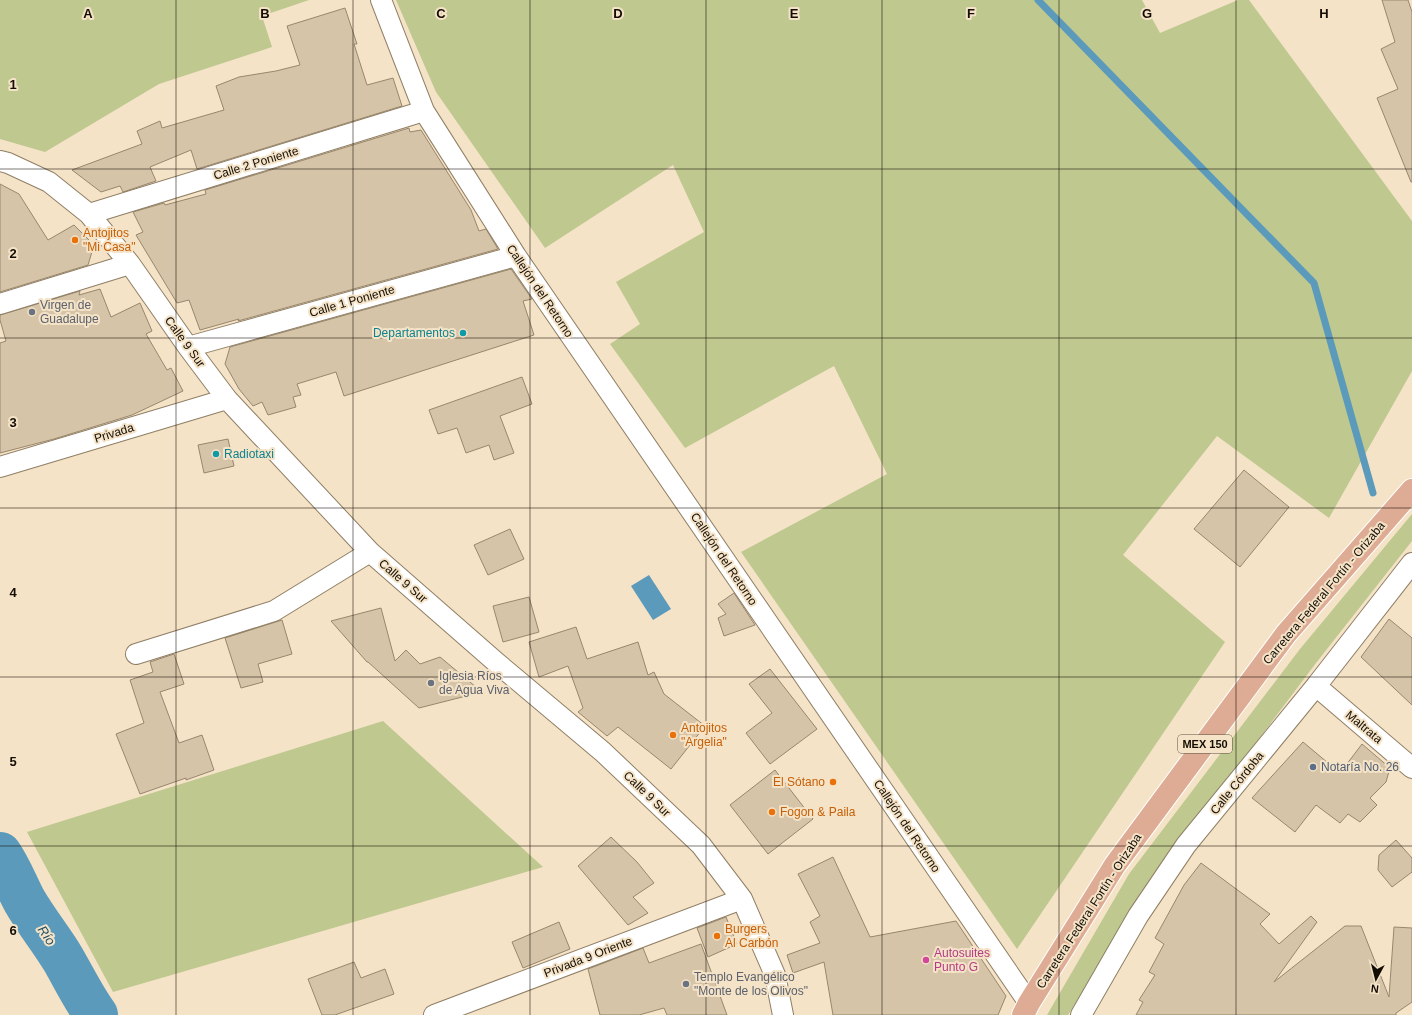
<svg xmlns="http://www.w3.org/2000/svg" width="1412" height="1015" font-family="Helvetica,sans-serif">
  <style>
    .green { fill: #bec88f }
    .water { fill: #5b9abb }
    .lines { fill: none; stroke-linecap: round; stroke-linejoin: round }
    .stream { stroke: #5b9abb; stroke-width: 7 }
    .river { stroke: #5b9abb; stroke-width: 44 }
    .building { fill: #d6c4a8; stroke: #98876d }
    .minor-casing { stroke: #8f7f65; stroke-width: 22 }
    .primary-casing { stroke: #fff; stroke-width: 24 }
    .minor { stroke: #fff; stroke-width: 20 }
    .primary { stroke: #deac94; stroke-width: 22 }
    .grid { fill: none; stroke: #130d04; stroke-width: 1; stroke-opacity: 0.55 }
    .food-dot { fill: #e8710a; stroke: #f5e3c7; stroke-width: 1.5 }
    .worship-dot { fill: #6b7280; stroke: #f5e3c7; stroke-width: 1.5 }
    .culture-dot { fill: #0f9aa8; stroke: #f5e3c7; stroke-width: 1.5 }
    .service-dot { fill: #5c6f8a; stroke: #f5e3c7; stroke-width: 1.5 }
    .hotel-dot { fill: #d1479c; stroke: #f5e3c7; stroke-width: 1.5 }
    .labels { text-anchor: middle; stroke-width: 4; stroke-linejoin: round; paint-order: stroke }
    .shield { fill: #f5e3c7; stroke: #574d3e; stroke-width: 1 }
    .shield-label { font-size: 11px; font-weight: bold; fill: #130d04 }
    .street-label { font-size: 12px; fill: #130d04; stroke: #f5e3c7 }
    .food-label { font-size: 12px; fill: #c56008; stroke: #f5e3c7; text-anchor: start }
    .worship-label { font-size: 12px; fill: #5b616d; stroke: #f5e3c7; text-anchor: start }
    .culture-label { font-size: 12px; fill: #0d838f; stroke: #f5e3c7; text-anchor: end }
    .service-label { font-size: 12px; fill: #4e5e75; stroke: #f5e3c7; text-anchor: start }
    .hotel-label { font-size: 12px; fill: #b23c85; stroke: #f5e3c7; text-anchor: start }
    .water-label { font-size: 13px; font-style: italic; fill: #1c4f67; stroke: #f5e3c7 }
    .grid-label { font-size: 13px; text-anchor: middle; font-weight: bold; fill: #130d04; stroke: #f5e3c7; stroke-width: 4; stroke-linejoin: round; paint-order: stroke }
  </style>
  <rect width="100%" height="100%" fill="#f5e3c7"/>
  <!-- green -->
  <path class="green" d="M0,0H309L262,16L272,47L159,84L45,152L0,139Z
    M396,0H1142L1160,33L1238,0H1249L1412,221V371L1329,518L1217,436L1123,555L1225,642L1017,949L741,552L887,474L834,366L685,448L610,344L640,324L616,282L704,232L673,165L545,248L436,92Z
    M1412,514V541L1316,663L1148,886L1068,1015H1047L1129,874L1300,649Z
    M383,721L543,867L113,992L27,832Z"/>
  <!-- water -->
  <path class="water" d="M649,575L671,609L653,620L631,586Z"/>
  <g class="lines">
    <!-- stream -->
    <path class="stream" d="M1038,0L1314,283L1373,493"/>
    <!-- river -->
    <path class="river" d="M0,854C10,868 16,885 24,900C36,921 51,939 63,959C74,978 83,997 96,1015"/>
  </g>
  <!-- building -->
  <path class="building" d="M1382,0H1408L1412,12V182H1411L1377,98L1398,89L1381,49L1395,42Z
    M345,8L357,44H354L367,85L393,78L402,106L197,169L191,150L150,167L156,181L123,192L120,186L101,192L72,170L142,144L137,131L160,121L162,128L224,110L216,86L239,77L276,71L300,65L287,26Z
    M409,128L410,132L421,130L471,210L479,231L486,229L498,249L238,321L239,319L200,330L189,300L177,303L136,235L143,232L133,212L164,203L165,205L206,194L205,190Z
    M0,184L19,194L48,240L74,225L94,245L88,265L0,292Z
    M511,269L532,299L523,301L534,335L344,396L336,372L297,384L301,395L293,397L296,407L268,415L262,402L253,406L239,389L225,364L230,347Z
    M100,289L111,317L140,303L152,331L146,334L167,370L171,368L183,391L132,415L54,439L0,453V343L6,341L0,320V315L80,291L79,295Z
    M522,377L532,404L500,416L514,453L494,460L489,445L466,453L457,428L438,434L429,410Z
    M228,439L234,466L204,473L198,445Z
    M1244,470L1289,507L1240,567L1194,529Z
    M510,529L524,559L488,575L474,545Z
    M734,593L755,625L724,636L718,618L726,614L718,604Z
    M529,597L539,632L503,642L493,606Z
    M381,608L395,661L406,650L420,664L440,657L482,692L419,708L368,662H367L331,621Z
    M1389,619L1412,638V705L1361,657Z
    M282,620L292,654L258,664L263,682L241,688L225,638Z
    M576,627L587,659L638,642L648,675L654,672L664,694L705,726L671,769L618,727L607,736L578,712L583,708L568,666L539,677L529,642Z
    M174,654L184,684L160,692L179,743L202,735L214,770L186,780V778L140,794L116,734L144,723L130,680L153,672L150,662Z
    M770,669L817,729L770,764L746,733L772,713L749,684Z
    M1303,742L1340,773L1362,744L1390,768L1386,782L1370,798L1377,805L1360,822L1348,814L1340,823L1316,805L1295,832L1252,798Z
    M775,770L813,819L768,854L730,805Z
    M611,837L637,862L654,883L633,897L648,913L628,925L578,866Z
    M1396,840L1412,858V872L1392,887L1378,870L1379,855Z
    M833,857L870,937L956,921L1006,996L998,1015H833L824,962L793,973L787,955L820,943L810,922L820,916L798,874Z
    M1201,863L1270,914L1260,924L1279,944L1311,916L1317,922L1274,982L1345,926H1361L1389,997L1394,927L1412,928V1002L1396,1013V1015H1136L1143,1002L1139,1000L1155,975L1149,972L1164,944L1155,938L1184,885Z
    M726,917L737,944L708,957L697,928Z
    M559,922L570,949L523,968L512,942Z
    M701,944L727,1015H667L664,1008L639,1015H600L588,969L643,948L649,963Z
    M354,962L361,978L385,969L394,994L335,1015H322L308,979Z"/>
  <g class="lines">
    <!-- minor casing -->
    <g class="minor-casing">
      <path id="minor" d="M381,0L424,111L516,256L1029,1003
        M0,161L8,163L49,182L89,214L130,264L188,347L227,399L370,552L497,663L603,752L701,845L742,899L775,975L783,1015
        M89,214L424,111
        M0,304L130,264
        M188,347L516,256
        M0,467L227,399
        M136,654L274,611L370,552
        M1316,686L1412,768
        M434,1015L742,899
        M1081,1015L1138,916L1186,845L1316,686L1412,563"/>
    </g>
    <!-- primary casing -->
    <g class="primary-casing">
      <path id="primary" d="M1023,1015L1029,1003L1115,865L1286,634L1412,490"/>
    </g>
    <!-- minor -->
    <use href="#minor" class="minor"/>
    <!-- primary -->
    <use href="#primary" class="primary"/>
  </g>
  <!-- grid -->
  <path class="grid" d="M176,0V1015M353,0V1015M530,0V1015M706,0V1015M882,0V1015M1059,0V1015M1236,0V1015M0,169H1412M0,338H1412M0,508H1412M0,677H1412M0,846H1412"/>
  <!-- markers -->
  <g class="food-dot">
    <circle cx="75" cy="240" r="4"/>
    <circle cx="673" cy="735" r="4"/>
    <circle cx="833" cy="782" r="4"/>
    <circle cx="772" cy="812" r="4"/>
    <circle cx="717" cy="936" r="4"/>
  </g>
  <g class="worship-dot">
    <circle cx="32" cy="312" r="4"/>
    <circle cx="431" cy="683" r="4"/>
    <circle cx="686" cy="984" r="4"/>
  </g>
  <g class="culture-dot">
    <circle cx="463" cy="333" r="4"/>
    <circle cx="216" cy="454" r="4"/>
  </g>
  <circle class="service-dot" cx="1313" cy="767" r="4"/>
  <circle class="hotel-dot" cx="926" cy="960" r="4"/>
  <g class="labels">
    <!-- shield labels -->
    <rect class="shield" x="1178" y="735" width="54" height="18" rx="3"/>
    <g class="shield-label">
      <text x="1205" y="748">MEX 150</text>
    </g>
    <!-- street labels -->
    <g class="street-label">
      <text transform="translate(256 163) rotate(-17)" y="4">Calle 2 Poniente</text>
      <text transform="translate(540 291) rotate(56)" y="4">Callejón del Retorno</text>
      <text transform="translate(352 301) rotate(-16)" y="4">Calle 1 Poniente</text>
      <text transform="translate(185 342) rotate(54)" y="4">Calle 9 Sur</text>
      <text transform="translate(114 433) rotate(-17)" y="4">Privada</text>
      <text transform="translate(724 559) rotate(56)" y="4">Callejón del Retorno</text>
      <text transform="translate(403 581) rotate(41)" y="4">Calle 9 Sur</text>
      <text transform="translate(1324 593) rotate(-50)" y="4">Carretera Federal Fortín - Orizaba</text>
      <text transform="translate(1364 727) rotate(40)" y="4">Maltrata</text>
      <text transform="translate(1237 783) rotate(-51)" y="4">Calle Córdoba</text>
      <text transform="translate(647 794) rotate(44)" y="4">Calle 9 Sur</text>
      <text transform="translate(907 826) rotate(56)" y="4">Callejón del Retorno</text>
      <text transform="translate(1089 911) rotate(-57)" y="4">Carretera Federal Fortín - Orizaba</text>
      <text transform="translate(588 957) rotate(-21)" y="4">Privada 9 Oriente</text>
    </g>
    <!-- food labels -->
    <g class="food-label">
      <text x="83" y="237">Antojitos<tspan x="83" dy="14">"Mi Casa"</tspan></text>
      <text x="681" y="732">Antojitos<tspan x="681" dy="14">"Argelia"</tspan></text>
      <text x="825" y="786" text-anchor="end">El Sótano</text>
      <text x="780" y="816">Fogon &amp; Paila</text>
      <text x="725" y="933">Burgers<tspan x="725" dy="14">Al Carbón</tspan></text>
    </g>
    <!-- worship labels -->
    <g class="worship-label">
      <text x="40" y="309">Virgen de<tspan x="40" dy="14">Guadalupe</tspan></text>
      <text x="439" y="680">Iglesia Ríos<tspan x="439" dy="14">de Agua Viva</tspan></text>
      <text x="694" y="981">Templo Evangélico<tspan x="694" dy="14">"Monte de los Olivos"</tspan></text>
    </g>
    <!-- culture labels -->
    <g class="culture-label">
      <text x="455" y="337">Departamentos</text>
      <text x="224" y="458" text-anchor="start">Radiotaxi</text>
    </g>
    <!-- service labels -->
    <g class="service-label">
      <text x="1321" y="771">Notaría No. 26</text>
    </g>
    <!-- hotel labels -->
    <g class="hotel-label">
      <text x="934" y="957">Autosuites<tspan x="934" dy="14">Punto G</tspan></text>
    </g>
    <!-- water labels -->
    <g class="water-label">
      <text transform="translate(47 935) rotate(56)" y="5">Río</text>
    </g>
  </g>
  <g class="grid-label">
    <text x="88" y="18">A</text>
    <text x="265" y="18">B</text>
    <text x="441" y="18">C</text>
    <text x="618" y="18">D</text>
    <text x="794" y="18">E</text>
    <text x="971" y="18">F</text>
    <text x="1147" y="18">G</text>
    <text x="1324" y="18">H</text>
    <text x="13" y="89">1</text>
    <text x="13" y="258">2</text>
    <text x="13" y="427">3</text>
    <text x="13" y="597">4</text>
    <text x="13" y="766">5</text>
    <text x="13" y="935">6</text>
  </g>
  <!-- north arrow -->
  <g transform="translate(1376 979) rotate(187)" stroke="#f5e3c7" stroke-width="3" paint-order="stroke">
  <path d="M0-3L7 15L0 10L-7 15Z" fill="#130d04"/>
  <text y="-6" font-size="11" font-weight="bold" text-anchor="middle" fill="#130d04">N</text>
  </g>
</svg>
